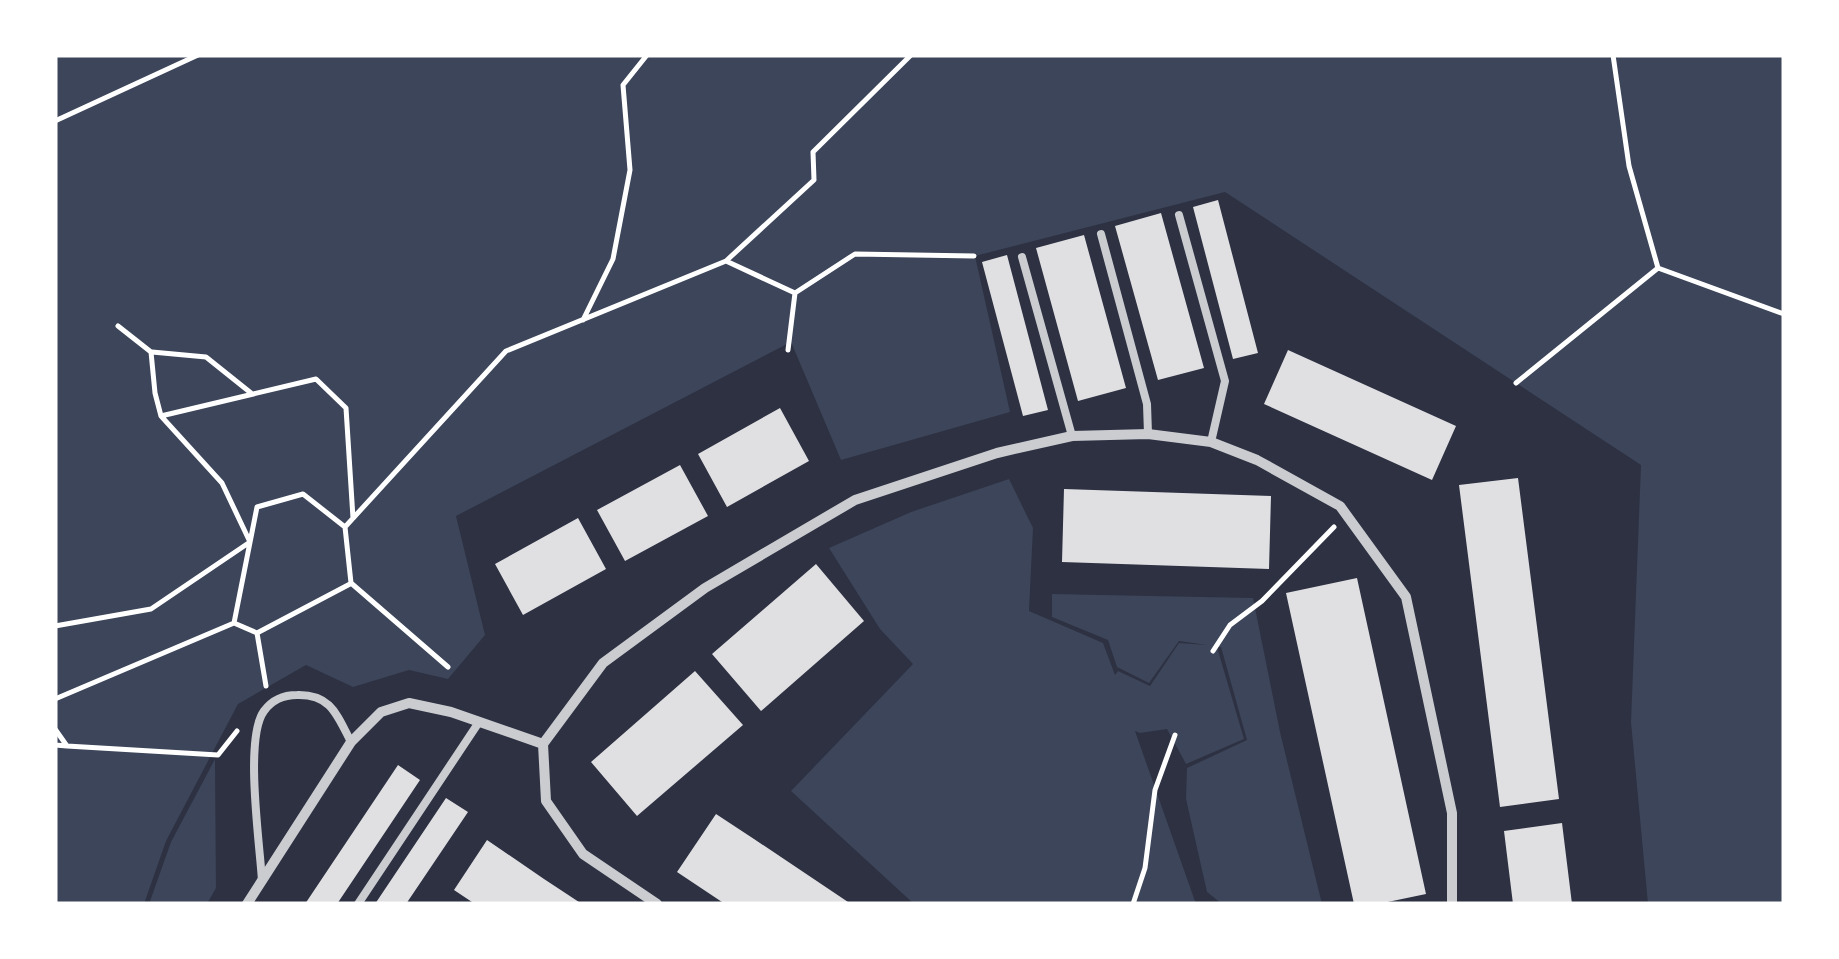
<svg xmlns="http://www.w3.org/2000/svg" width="1839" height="959" font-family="'IBM Plex Sans',sans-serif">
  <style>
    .green { fill: #3c4559 }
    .building { fill: #e0e0e3 }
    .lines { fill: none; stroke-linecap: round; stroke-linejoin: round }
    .path { stroke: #fff; stroke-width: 5 }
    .service { stroke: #caccd0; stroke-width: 8 }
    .minor { stroke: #caccd0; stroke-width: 10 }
  </style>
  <rect width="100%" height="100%" fill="#2d3142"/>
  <!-- green -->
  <path class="green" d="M55,55H1784V904H1648L1631,722L1641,465L1225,192L975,256L1010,412L841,460L791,342L456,516L485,635L448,679L409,670L353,687L306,665L238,704L166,841L144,904H55Z
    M1009,479L1033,528L1029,611L1103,643L1115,675L1118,671L1150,686L1179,643L1207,645L1179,641L1149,683L1117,667L1108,640L1052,617V594L1253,598L1280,732L1322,904H1222L1207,892L1186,799L1187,768L1247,740L1221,647H1217L1244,739L1186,764L1167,729L1140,733L1135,731L1196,904H914L791,791L913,664L880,629L829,548L911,512Z
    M215,759L216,888L207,904H149L171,842Z"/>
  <!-- building -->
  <path class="building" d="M1218,200L1258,353L1233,359L1193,207Z
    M1161,213L1204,368L1158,380L1115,226Z
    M1084,235L1126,388L1078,401L1036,248Z
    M1007,255L1048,410L1023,416L982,262Z
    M1288,350L1456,426L1432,480L1264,404Z
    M780,408L809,461L727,507L698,454Z
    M680,465L708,516L625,561L597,510Z
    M1518,478L1559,799L1500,807L1459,485Z
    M1064,489L1271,496L1269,569L1062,562Z
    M578,518L606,569L523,615L495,564Z
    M816,564L864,621L761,711L712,654Z
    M1357,578L1426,894L1378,904H1354L1286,593Z
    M695,671L743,725L637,816L591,762Z
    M398,765L420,780L337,904H305Z
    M446,798L468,812L406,904H375Z
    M716,814L754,839L851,904H725L677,872Z
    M1562,823L1572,904H1513L1504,831Z
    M487,840L544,879L582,904H475L454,890Z"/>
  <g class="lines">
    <!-- path -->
    <path class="path" d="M1613,55L1629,166L1658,268L1784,314
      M55,121L198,55
      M795,293L855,254L974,256
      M583,320L613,259L630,170L623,85L647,55
      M788,350L795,293L726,261L814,180L813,152L911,55
      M152,352L206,357L251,393
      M1516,383L1658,268
      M161,416L316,379L346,408L353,518
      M234,623L257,507L303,494L345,527
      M55,626L151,609L250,542L222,483L161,416L155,393L151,352L118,326
      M1213,651L1230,625L1262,601L1334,527
      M448,667L351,583L345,527L506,351L726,261
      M266,686L257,633L350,584
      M55,699L234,623L257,633
      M55,729L67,746L218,755L237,731
      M55,745L67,746
      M1133,904L1145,868L1155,790L1175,735"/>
    <!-- service -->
    <path class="service" d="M1179,215L1225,381L1211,442
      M1101,234L1147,404L1148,434
      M1022,257L1072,436
      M262,881C260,845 244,738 264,711C272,700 284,695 297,695C331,694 337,715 351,742
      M358,904L479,722"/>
    <!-- minor -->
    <path class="minor" d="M247,904L351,742L381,712L409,703L451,712L543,744
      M657,904L583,854L546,801L543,744L603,663L705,588L855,500L997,453L1072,436L1148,434L1211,442L1257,460L1340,506L1406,597L1452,813V904"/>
  </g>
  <!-- border -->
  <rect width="1839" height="959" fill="none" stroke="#ffffff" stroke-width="115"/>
</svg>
